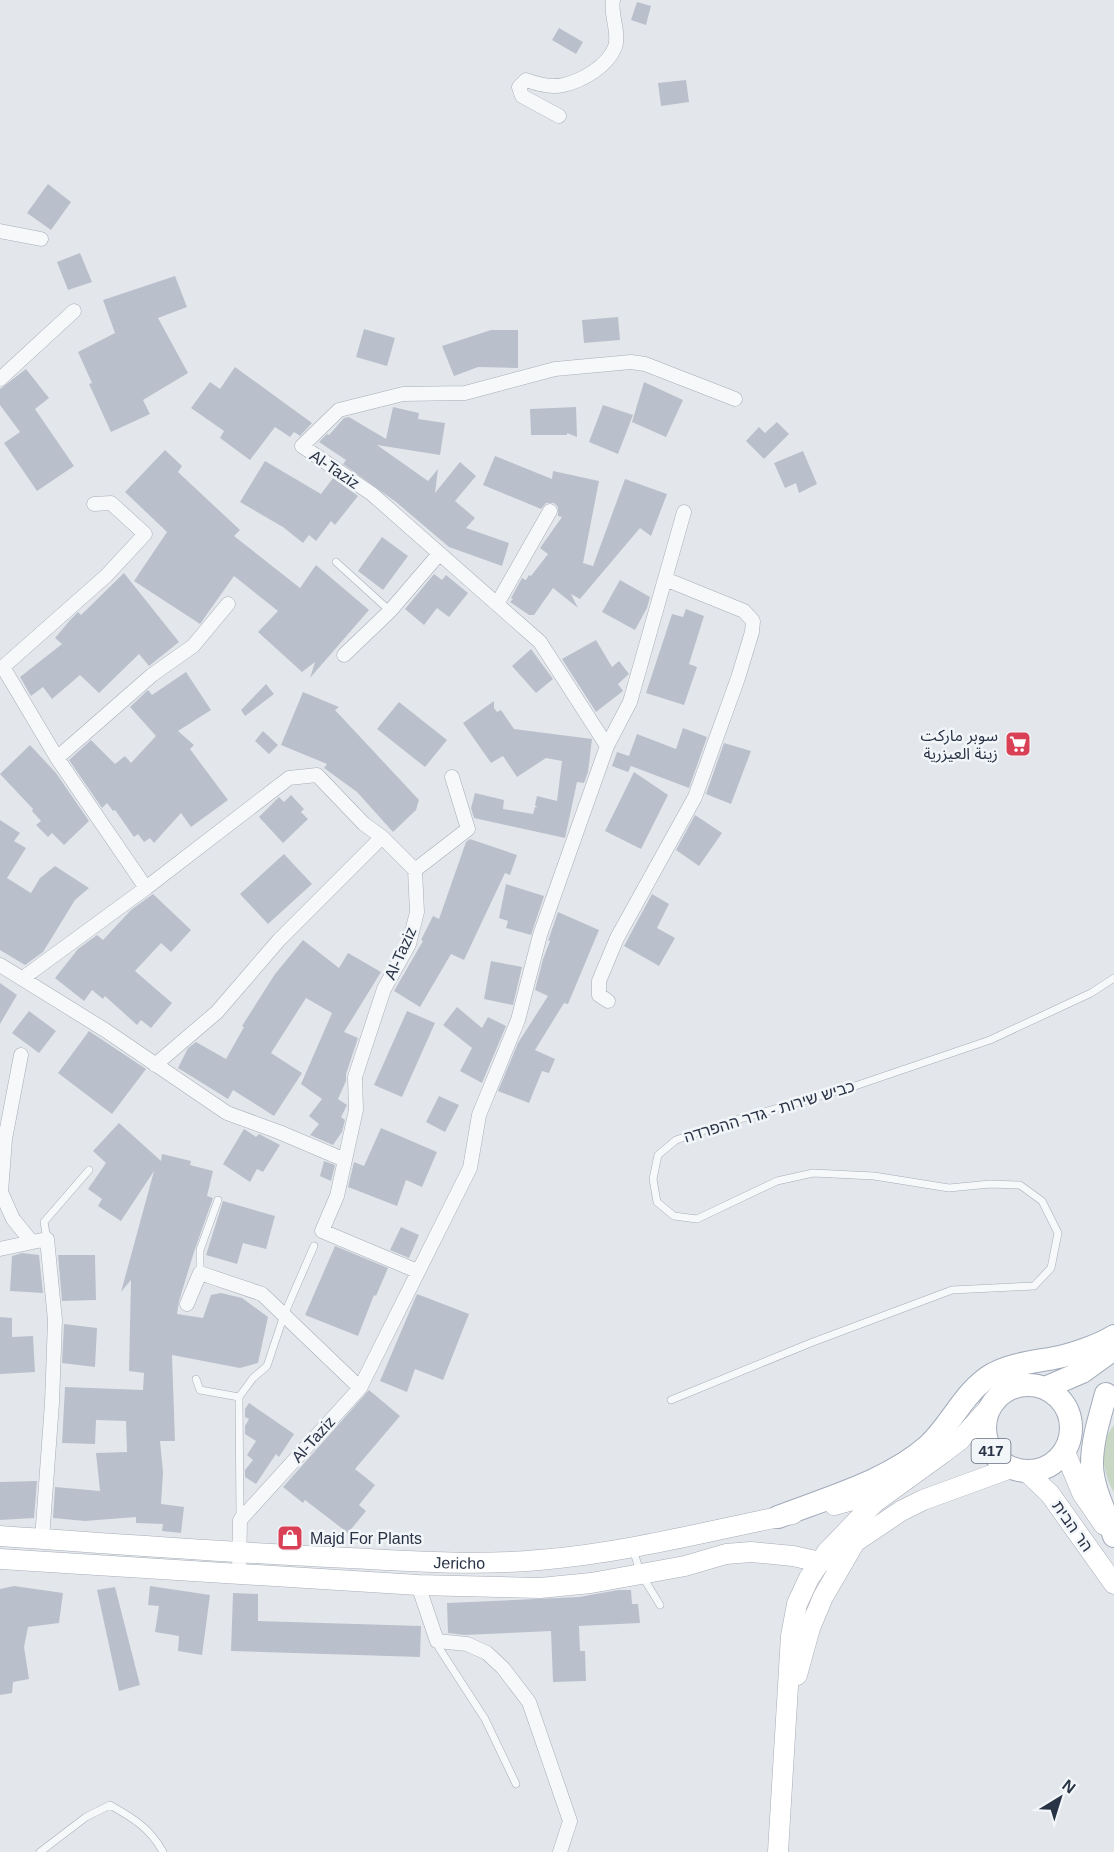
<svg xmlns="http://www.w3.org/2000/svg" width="1114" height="1852" font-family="Arial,'Noto Sans Arabic','Noto Sans Hebrew',sans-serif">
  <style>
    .green { fill: #c8d7c4 }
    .building { fill: #bac0cb }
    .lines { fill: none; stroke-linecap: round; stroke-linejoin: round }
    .service-casing { stroke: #a7adb7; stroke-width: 8 }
    .minor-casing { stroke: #a7adb7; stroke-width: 15 }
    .secondary-casing { stroke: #a7adb7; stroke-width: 21 }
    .primary-casing { stroke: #a1aab9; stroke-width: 24 }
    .service { stroke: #f6f8fa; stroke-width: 7 }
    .minor { stroke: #f6f8fa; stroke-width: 14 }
    .secondary { stroke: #fff; stroke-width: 20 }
    .primary { stroke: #fff; stroke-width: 22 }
    .labels { text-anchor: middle; stroke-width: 5; stroke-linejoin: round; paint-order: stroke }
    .shield { fill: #f3f6f9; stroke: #666e7c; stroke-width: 1.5 }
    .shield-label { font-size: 15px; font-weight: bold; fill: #293346 }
    .street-label { font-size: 16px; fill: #293346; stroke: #f3f6f9 }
    .poi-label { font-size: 16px; fill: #293346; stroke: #f3f6f9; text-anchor: end }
  </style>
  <rect width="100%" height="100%" fill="#e3e7ec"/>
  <!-- green -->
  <path class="green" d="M1114,1425V1493C1103,1472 1097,1446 1114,1425Z"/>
  <!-- building -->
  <path class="building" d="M637,2L651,6L646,25L631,20Z
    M559,28L583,42L576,54L552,40Z
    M686,80L689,102L661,106L658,83Z
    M48,184L71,202L51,230L27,213Z
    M80,253L92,282L68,290L57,262Z
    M175,276L187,307L158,318L188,373L143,400L150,414L111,432L89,384L92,383L78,352L115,333L103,300Z
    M618,317L620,340L584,343L582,320Z
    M364,329L395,338L387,366L356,357Z
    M491,330H518V368L478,367L454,376L442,346Z
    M235,367L312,423L300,436L294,432L290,437L275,427L250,460L220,438L224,431L191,408L210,382L220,389Z
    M26,369L49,398L35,409L74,466L37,491L4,443L20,432L0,405V389Z
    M644,382L683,400L666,437L632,422Z
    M603,405L633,415L618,454L589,442Z
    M393,407L419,413L418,419L445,423L440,455L377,445L428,481L438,469L435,493L460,462L476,476L455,501L475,518L466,528L509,543L502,566L449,547L396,502L343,464L346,460L319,442L327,434L329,435L344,418L349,417L386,439Z
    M576,407L577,437L567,433V435H531L530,409Z
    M777,422L789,434L764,459L746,441L759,427L765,433Z
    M165,450L182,466L178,472L240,530L234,536L300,588L316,565L369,610L310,678L315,662L302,672L258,632L278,611L234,576L200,624L134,581L167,532L125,492Z
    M803,451L817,484L799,493L796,483L785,488L774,463Z
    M495,456L552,479L553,471L599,481L583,563L593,566L625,479L667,494L651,536L640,528L580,599L571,594L578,608L553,588L534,615H529L510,602L513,599L511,598L522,578L526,580L529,575L531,576L548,554L540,548L562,517L558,516V507L554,503H546L541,509L483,485Z
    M265,461L321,494L333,478L358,496L335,525L331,521L316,541L309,535L303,543L283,527L240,502Z
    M382,537L408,556L383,590L358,571Z
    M124,573L179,642L149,666L139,654L99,693L80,675L52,699L43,687L31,696L20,677L62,644L55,638L71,619L78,612L81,615Z
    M434,574L442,580L446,575L468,593L449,617L437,608L424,625L405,609Z
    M620,580L650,597L647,608L635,630L602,612Z
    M686,609L704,616L689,664L697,667L684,705L646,693L672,614L683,617Z
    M596,640L612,667L619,661L629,674L618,684L623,691L596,712L562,659Z
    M531,649L553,679L536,693L512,666Z
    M186,672L211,710L178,731L194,745L190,749L228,800L191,827L181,813L154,843L150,838L144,842L138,834L134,837L115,810L113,811L107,803L102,808L69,760L91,740L115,764L125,756L131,763L156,736L130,707L148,690L152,695Z
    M266,684L274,694L245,716L241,710Z
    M303,692L339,707L335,710L419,800L416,810L393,832L357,792L324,768L327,764L281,745Z
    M494,701V708L497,712L501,710L514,729L592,739L588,772L584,783L577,782L565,838L474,818L471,808L475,793L504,800L503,809L533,814L535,807L537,808L535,805L537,796L557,801L562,761L546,758L517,777L503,756L491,763L463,723Z
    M399,702L447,740L425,767L377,729Z
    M683,728L707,737L689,788L631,766L628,772L612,766L617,752L629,756L637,734L676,749Z
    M263,731L278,745L269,754L255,741Z
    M724,743L751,751L731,804L706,794Z
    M30,745L56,773L89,821L64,845L52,833L48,837L36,825L41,821L32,811L33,809L0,774Z
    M634,772L668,795L641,849L605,831Z
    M291,795L304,809L301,812L308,819L283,843L259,817L279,797L284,802Z
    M695,815L722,833L699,866L676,850Z
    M0,820L20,833L14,841L26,848L7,878L31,893L40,878L55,866L89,888L75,900L43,952L25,965L0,950Z
    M470,839L517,855L510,875L505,873L464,960L451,954L420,1007L394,991L423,941L421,940L433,916L439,919L466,842Z
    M284,854L312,884L268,924L240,894Z
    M506,884L544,896L531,935L506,928L508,921L499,918Z
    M153,894L191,930L171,952L161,943L135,971L172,1003L151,1028L141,1020L137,1025L105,996L103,999L92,990L84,1001L55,978L78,949L97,935L103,940L131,910Z
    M652,894L669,904L657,928L675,938L659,966L624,946Z
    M558,912L599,930L568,1004L564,1003L535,1050L555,1059L549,1073L542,1071L529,1103L498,1091L518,1043L548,996L535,990L543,959L550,941L548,940L549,938Z
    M303,940L339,968L348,953L381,972L344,1032L358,1038L346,1074V1081L338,1099L347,1105L341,1117L345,1120L342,1132L333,1145L310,1135L319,1124L309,1116L322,1099L301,1084L332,1013L306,998L271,1053L302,1073L274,1116L233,1090L228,1099L178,1068L188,1048L196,1042L226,1059L244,1027L242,1026L275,974Z
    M491,961L522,967L513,1005L484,999Z
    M0,983L17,995L0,1024Z
    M457,1007L482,1028L488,1017L506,1026L482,1083L460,1071L472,1048L443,1025Z
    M29,1011L56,1031L39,1053L12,1033Z
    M407,1011L435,1023L402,1097L374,1085Z
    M89,1031L146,1069L112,1114L58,1073Z
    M439,1096L459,1105L445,1132L426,1122Z
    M119,1123L161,1161L162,1154L191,1161L190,1165L213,1171L207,1196L213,1198L194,1252L179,1301L177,1314L203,1318L211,1295L221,1293L242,1298L268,1317L258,1363L240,1368L172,1355L175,1441H160L163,1472L161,1504L184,1507L181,1533L162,1531L163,1524L136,1523V1517L85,1521L53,1518L55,1487L100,1491L96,1453L127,1452L126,1421L96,1420L95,1444L62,1443L65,1387L143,1390L144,1373L129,1371L131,1280L121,1292L154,1171L121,1221L98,1206L102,1199L88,1189L106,1163L93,1151Z
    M381,1128L437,1152L422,1187L406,1180L397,1206L348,1187L354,1162L364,1166Z
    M244,1129L256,1137L259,1134L280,1145L263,1172L257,1169L250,1182L223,1164Z
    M324,1161L335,1165L331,1181L320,1176Z
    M223,1201L275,1216L266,1249L243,1243L237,1264L206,1255Z
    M401,1227L419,1235L409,1258L390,1250Z
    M335,1246L388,1268L376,1296L374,1295L358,1336L305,1315Z
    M22,1253L39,1255L43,1293L10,1291L12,1256Z
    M58,1255H95L96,1300L62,1301Z
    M417,1294L469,1314L443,1380L415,1369L407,1392L380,1381Z
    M0,1317L12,1318V1337L33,1336L35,1372L0,1374Z
    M64,1324L97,1328L95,1367L62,1363Z
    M369,1390L400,1416L355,1469L375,1485L359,1505L366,1511L348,1533L305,1500L303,1503L283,1487Z
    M249,1403L294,1434L279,1457L276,1454L256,1484L245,1477V1470L253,1460L247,1455L256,1441L245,1434V1426L249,1419L245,1417V1409Z
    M37,1481L34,1518L0,1520V1482Z
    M14,1586L63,1593L59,1623L28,1627L24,1647L29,1679L13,1682L12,1693L0,1695V1589Z
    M150,1586L210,1595L202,1655L178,1651L179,1636L155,1632L159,1606L148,1605Z
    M115,1587L140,1685L119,1691L97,1590Z
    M618,1590H631L632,1604H638L640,1623L579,1626L580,1651H585L586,1681L553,1682L551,1631L464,1635L448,1633L447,1603L579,1597Z
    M233,1593L258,1594V1621L421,1626L420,1657L231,1651Z"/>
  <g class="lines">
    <!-- service casing -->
    <g class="service-casing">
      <path id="service" d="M336,562L390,611
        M47,1239L44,1222L89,1170
        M200,1273V1250L218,1200
        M196,1379L200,1390L239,1397L253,1378L267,1366L284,1315L314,1246
        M239,1397L240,1517
        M671,1400L813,1342L952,1290L1034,1286L1051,1268L1058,1233L1042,1201L1020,1185L990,1184L949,1188L874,1176L813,1173L777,1181L697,1219L674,1216L657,1202L653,1179L658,1155L676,1140L722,1124L855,1086L990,1040L1091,993L1114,978
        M633,1550L641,1574L660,1605
        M437,1641L439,1648L485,1719L516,1784
        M40,1852L86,1817L110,1805C133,1818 150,1828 163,1852"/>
    </g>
    <!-- minor casing -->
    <g class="minor-casing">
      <path id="minor" d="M559,116L522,96L519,87L526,80C537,84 552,88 563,85C582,81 608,66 615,47C620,33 610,15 613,0
        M0,231L41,239
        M0,379L74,311
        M94,504L111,503L145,534L106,576L3,667L57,758L146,888
        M497,604L550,511
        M344,655L390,611L439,554
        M607,746L630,702L684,512
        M57,758L152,675L193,646L228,604
        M415,870L468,829L452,777
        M0,965L105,1030L227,1113L279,1132L345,1160
        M23,978L146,888L289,778L317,775L364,824L382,837L415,870L417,912L409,944L384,989L355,1077L356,1110L337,1196L322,1231L417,1271
        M608,1001L599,995V981L617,938L695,797L738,678L752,632L753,621L744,611L665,579
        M21,1055L5,1139L1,1192L13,1219L31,1241
        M155,1065L217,1012L279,940L382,837
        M0,1249L47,1239L55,1320L52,1403L42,1539
        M187,1304L200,1273L262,1294L360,1388
        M239,1575L240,1520L360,1388L470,1168L479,1115L518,1020L540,935L607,746L540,642L372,494L302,446L339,410L403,394L465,393L555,369L631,362L645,364L735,399
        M418,1585L437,1641L467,1644L487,1653L503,1668L529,1702L570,1821L560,1852"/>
    </g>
    <!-- secondary casing -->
    <g class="secondary-casing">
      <g id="secondary">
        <path d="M1065,1452L1082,1493L1104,1525"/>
        <path d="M1027,1472L1050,1494L1114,1584"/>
        <path d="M834,1505L871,1495L909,1477"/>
        <path id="s1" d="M0,1536C116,1544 232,1553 349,1558C412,1561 476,1566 539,1560C625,1553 709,1531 793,1514"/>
        <path d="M0,1559L418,1585L540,1588L591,1583L641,1574L685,1566L726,1554L751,1552L793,1556L820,1562L848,1553"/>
        <path d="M797,1675L810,1628L823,1597L855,1542L901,1511L923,1500L1011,1468"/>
        <path d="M778,1852L791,1636L797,1604L809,1578L827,1552L874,1503L943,1453L960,1440L988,1409"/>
      </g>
    </g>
    <!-- primary casing -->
    <g class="primary-casing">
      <path id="primary" d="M985 1428a43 43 0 1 1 86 0a43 43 0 1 1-86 0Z
        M1045,1388L1082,1372L1114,1349
        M1106,1394C1100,1416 1092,1440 1092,1464C1092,1488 1106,1513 1114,1536
        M778,1517C827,1498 889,1481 929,1445C952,1423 965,1390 993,1374C1012,1364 1033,1362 1054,1358C1071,1355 1100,1345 1114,1336"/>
    </g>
    <!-- service -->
    <use href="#service" class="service"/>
    <!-- minor -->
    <use href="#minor" class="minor"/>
    <!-- secondary -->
    <use href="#secondary" class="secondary"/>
    <!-- primary -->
    <use href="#primary" class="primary"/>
  </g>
  <!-- icons -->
  <defs>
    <g id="supermarket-square" transform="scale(1.35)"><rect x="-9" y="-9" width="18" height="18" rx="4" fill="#d94055" stroke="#f3f6f9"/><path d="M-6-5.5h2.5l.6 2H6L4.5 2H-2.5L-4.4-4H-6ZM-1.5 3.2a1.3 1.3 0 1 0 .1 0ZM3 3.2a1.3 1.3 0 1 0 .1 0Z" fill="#fff"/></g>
    <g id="shop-square" transform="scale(1.35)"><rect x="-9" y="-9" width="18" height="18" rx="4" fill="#d94055" stroke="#f3f6f9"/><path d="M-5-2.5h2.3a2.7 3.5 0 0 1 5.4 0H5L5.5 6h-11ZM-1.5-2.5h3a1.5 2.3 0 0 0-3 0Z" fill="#fff"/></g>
  </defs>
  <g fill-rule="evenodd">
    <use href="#supermarket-square" x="1018" y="744"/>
    <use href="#shop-square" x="290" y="1538"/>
  </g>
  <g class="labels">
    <!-- shield labels -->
    <rect class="shield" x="971.5" y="1439" width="39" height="24" rx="4.5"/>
    <g class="shield-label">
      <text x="991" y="1456">417</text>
    </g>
    <!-- street labels -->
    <g class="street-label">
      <text transform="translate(335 469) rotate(34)" y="6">Al-Taziz</text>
      <text transform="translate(400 953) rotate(-66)" y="6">Al-Taziz</text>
      <text transform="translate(769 1111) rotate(-17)" y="6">כביש שירות - גדר ההפרדה</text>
      <text transform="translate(313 1439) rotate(-48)" y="6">Al-Taziz</text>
      <text transform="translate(1073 1526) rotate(55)" y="6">הר הבית</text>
      <text dy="6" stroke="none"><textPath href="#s1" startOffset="460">Jericho</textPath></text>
    </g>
    <!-- poi labels -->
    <g class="poi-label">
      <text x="998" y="741">سوبر ماركت<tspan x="998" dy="18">زينة العيزرية</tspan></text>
      <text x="310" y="1544" text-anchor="start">Majd For Plants</text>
    </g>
  </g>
  <!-- north arrow -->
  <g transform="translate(1060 1798) rotate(38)" stroke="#f3f6f9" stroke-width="4.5" paint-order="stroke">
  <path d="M0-4.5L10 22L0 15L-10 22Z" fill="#293346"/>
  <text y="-9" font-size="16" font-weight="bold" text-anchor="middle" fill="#293346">N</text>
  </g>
</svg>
